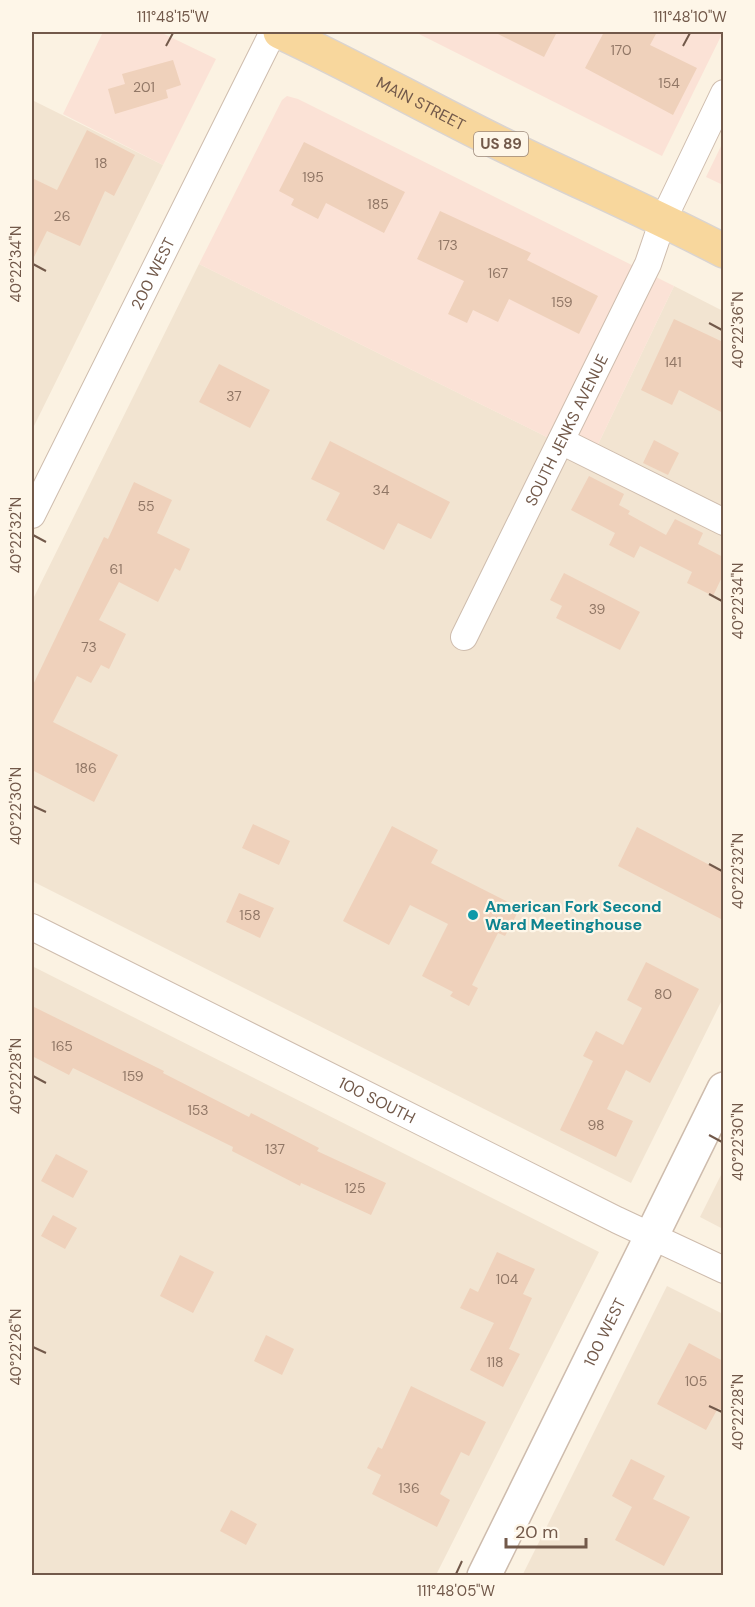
<svg xmlns="http://www.w3.org/2000/svg" width="755" height="1607" font-family="'DM Sans',sans-serif">
  <style>
    .residential { fill: #f2e4d1 }
    .commercial { fill: #fbe2d6 }
    .building { fill: #efd1bb }
    .lines { fill: none; stroke-linecap: round; stroke-linejoin: round }
    .minor-casing { stroke: #cebcad; stroke-width: 28 }
    .tertiary-casing { stroke: #cebcad; stroke-width: 36 }
    .primary-casing { stroke: #dad4d0; stroke-width: 36 }
    .minor { stroke: #fff; stroke-width: 26 }
    .tertiary { stroke: #fff; stroke-width: 33 }
    .primary { stroke: #f8d79d; stroke-width: 33 }
    .ticks { fill: none; stroke: #72594a; stroke-width: 2 }
    .culture-dot { fill: #0f9aa8; stroke: #fef6e8; stroke-width: 2 }
    .labels { text-anchor: middle; stroke-width: 4.5; stroke-linejoin: round; paint-order: stroke }
    .number-label { font-size: 14px; fill: #917766 }
    .shield { fill: #fef6e8; stroke: #9c8879; stroke-width: 1.5 }
    .shield-label { font-size: 15px; font-weight: bold; fill: #72594a }
    .street-label { font-size: 16px; fill: #72594a; stroke: #fef6e8 }
    .culture-label { font-size: 16px; font-weight: bold; fill: #0d838f; stroke: #fef6e8; text-anchor: start }
    .neatline { fill: none; stroke: #72594a; stroke-width: 2 }
    .ticks-label { font-size: 15px; text-anchor: middle; fill: #72594a }
  </style>
  <rect width="100%" height="100%" fill="#fbf2e2"/>
  <!-- residential -->
  <path class="residential" d="M32,100L163,165L32,430Z
    M199,264L591,459L674,286L723,311V998L631,1183L32,881V601Z
    M32,966L599,1252L436,1575H32Z
    M723,1171V1229L700,1217Z
    M667,1286L723,1314V1575L522,1576Z"/>
  <!-- commercial -->
  <path class="commercial" d="M103,32H160L216,59L163,165L63,114Z
    M415,32H723L662,156Z
    M287,96L298,99L674,286L591,459L199,264L282,100Z
    M723,142V185L706,177Z"/>
  <!-- building -->
  <path class="building" d="M494,32H557L544,57Z
    M604,32H657L650,45L697,68L673,115L585,68Z
    M173,60L181,85L166,90L168,98L115,114L108,89L125,84L122,74Z
    M87,130L135,155L114,196L105,191L80,246L47,231L32,261V178L57,190Z
    M304,142L405,192L384,233L326,203L318,219L291,205L294,199L279,191Z
    M440,211L531,253L527,260L598,296L579,334L509,299L498,322L473,310L467,323L448,314L464,281L417,259Z
    M674,319L723,342V413L679,390L672,405L641,390Z
    M219,364L270,390L250,428L199,402Z
    M654,440L679,453L668,475L643,463Z
    M330,441L450,502L431,539L398,523L384,550L326,520L340,493L311,479Z
    M589,476L624,494L619,505L630,511L628,514L666,535L675,519L703,533L698,544L723,557V575L713,596L687,583L692,572L640,546L634,558L609,545L615,533L571,510Z
    M134,482L172,500L157,533L190,549L180,571L175,568L158,602L119,582L99,620L126,634L109,669L101,665L91,683L77,676L53,722L118,755L94,802L32,770V687L104,537L108,539Z
    M564,573L640,612L620,650L556,618L562,606L550,600Z
    M253,824L290,841L279,865L242,848Z
    M392,826L438,850L431,863L520,908L505,936L498,933L472,985L478,988L469,1006L450,996L453,992L422,976L448,924L410,905L389,945L343,921Z
    M637,827L723,872V920L618,866Z
    M239,893L274,908L260,938L226,922Z
    M646,962L699,989L650,1083L626,1070L607,1109L633,1121L616,1157L560,1130L593,1061L583,1056L596,1031L623,1045L642,1008L627,1000Z
    M32,1006L164,1071L163,1073L249,1117L251,1113L319,1148L317,1151L386,1183L371,1215L301,1183L300,1186L232,1151L233,1147L73,1068L69,1075L32,1056Z
    M56,1154L88,1171L73,1198L41,1181Z
    M53,1215L77,1228L65,1249L41,1236Z
    M497,1252L535,1269L523,1294L532,1298L509,1349L520,1354L503,1387L470,1370L494,1323L460,1308L470,1288L478,1292Z
    M180,1255L214,1272L193,1313L160,1296Z
    M266,1335L294,1349L282,1375L254,1361Z
    M689,1343L723,1361V1411L718,1408L706,1430L657,1404Z
    M411,1386L486,1422L469,1456L461,1452L440,1494L450,1500L437,1527L372,1494L381,1475L367,1468L378,1447L382,1449Z
    M631,1459L665,1476L653,1499L690,1517L664,1566L615,1540L632,1507L612,1496Z
    M231,1510L257,1524L246,1545L220,1531Z"/>
  <g class="lines">
    <!-- minor casing -->
    <g class="minor-casing">
      <g id="minor">
        <path d="M561,441L724,522"/>
        <path id="s1" d="M32,515L273,32"/>
        <path id="s2" d="M464,637L648,264L663,220L724,93"/>
        <path id="s3" d="M32,927L617,1220L724,1270"/>
      </g>
    </g>
    <!-- tertiary casing -->
    <g class="tertiary-casing">
      <g id="tertiary">
        <path id="s4" d="M484,1576L724,1089"/>
      </g>
    </g>
    <!-- primary casing -->
    <g class="primary-casing">
      <g id="primary">
        <path id="s5" d="M280,32C353,66 424,106 497,142C572,179 649,212 724,251"/>
      </g>
    </g>
    <!-- minor -->
    <use href="#minor" class="minor"/>
    <!-- tertiary -->
    <use href="#tertiary" class="tertiary"/>
    <!-- primary -->
    <use href="#primary" class="primary"/>
  </g>
  <!-- ticks -->
  <path class="ticks" d="M166,46L173,33M683,46L690,33M33,264L46,271M709,323L722,330M33,535L46,542M709,594L722,601M33,806L46,812M709,864L722,871M33,1076L46,1083M709,1135L722,1142M33,1347L46,1353M709,1406L722,1412M456,1574L462,1561"/>
  <!-- markers -->
  <circle class="culture-dot" cx="473" cy="915" r="6"/>
  <g class="labels">
    <!-- number labels -->
    <g class="number-label">
      <text x="621" y="55">170</text>
      <text x="669" y="88">154</text>
      <text x="144" y="92">201</text>
      <text x="101" y="168">18</text>
      <text x="313" y="182">195</text>
      <text x="378" y="209">185</text>
      <text x="62" y="221">26</text>
      <text x="448" y="250">173</text>
      <text x="498" y="278">167</text>
      <text x="562" y="307">159</text>
      <text x="673" y="367">141</text>
      <text x="234" y="401">37</text>
      <text x="381" y="495">34</text>
      <text x="146" y="511">55</text>
      <text x="116" y="574">61</text>
      <text x="597" y="614">39</text>
      <text x="89" y="652">73</text>
      <text x="86" y="773">186</text>
      <text x="250" y="920">158</text>
      <text x="663" y="999">80</text>
      <text x="62" y="1051">165</text>
      <text x="133" y="1081">159</text>
      <text x="198" y="1115">153</text>
      <text x="596" y="1130">98</text>
      <text x="275" y="1154">137</text>
      <text x="355" y="1193">125</text>
      <text x="507" y="1284">104</text>
      <text x="495" y="1367">118</text>
      <text x="696" y="1386">105</text>
      <text x="409" y="1493">136</text>
    </g>
    <!-- shield labels -->
    <rect class="shield" x="474" y="132" width="54" height="24" rx="4.5"/>
    <g class="shield-label">
      <text x="501" y="149">US 89</text>
    </g>
    <!-- street labels -->
    <g class="street-label">
      <text dy="6" stroke="none"><textPath href="#s5" startOffset="158">MAIN STREET</textPath></text>
      <text dy="6" stroke="none"><textPath href="#s1" startOffset="270">200 WEST</textPath></text>
      <text dy="6" stroke="none"><textPath href="#s2" startOffset="231">SOUTH JENKS AVENUE</textPath></text>
      <text dy="6" stroke="none"><textPath href="#s3" startOffset="386">100 SOUTH</textPath></text>
      <text dy="6" stroke="none"><textPath href="#s4" startOffset="272">100 WEST</textPath></text>
    </g>
    <!-- culture labels -->
    <g class="culture-label">
      <text x="485" y="912">American Fork Second<tspan x="485" dy="18">Ward Meetinghouse</tspan></text>
    </g>
  </g>
  <!-- border -->
  <rect width="755" height="1607" fill="none" stroke="#fef6e8" stroke-width="66"/>
  <!-- scale -->
  <path d="M506 1538v9h80v-9" fill="none" stroke="#72594a" stroke-width="3"/>
  <text x="515" y="1538" font-size="18" fill="#72594a" stroke="#fef6e8" stroke-width="4.5" paint-order="stroke">20 m</text>
  <rect x="33" y="33" width="689" height="1541" class="neatline"/>
  <g class="ticks-label">
    <text x="173" y="22">111°48'15"W</text>
    <text x="690" y="22">111°48'10"W</text>
    <text transform="translate(16 264) rotate(-90)" y="5">40°22'34"N</text>
    <text transform="translate(738 330) rotate(-90)" y="5">40°22'36"N</text>
    <text transform="translate(16 535) rotate(-90)" y="5">40°22'32"N</text>
    <text transform="translate(738 601) rotate(-90)" y="5">40°22'34"N</text>
    <text transform="translate(16 806) rotate(-90)" y="5">40°22'30"N</text>
    <text transform="translate(738 871) rotate(-90)" y="5">40°22'32"N</text>
    <text transform="translate(16 1076) rotate(-90)" y="5">40°22'28"N</text>
    <text transform="translate(738 1142) rotate(-90)" y="5">40°22'30"N</text>
    <text transform="translate(16 1347) rotate(-90)" y="5">40°22'26"N</text>
    <text transform="translate(738 1412) rotate(-90)" y="5">40°22'28"N</text>
    <text x="456" y="1596">111°48'05"W</text>
  </g>
</svg>
